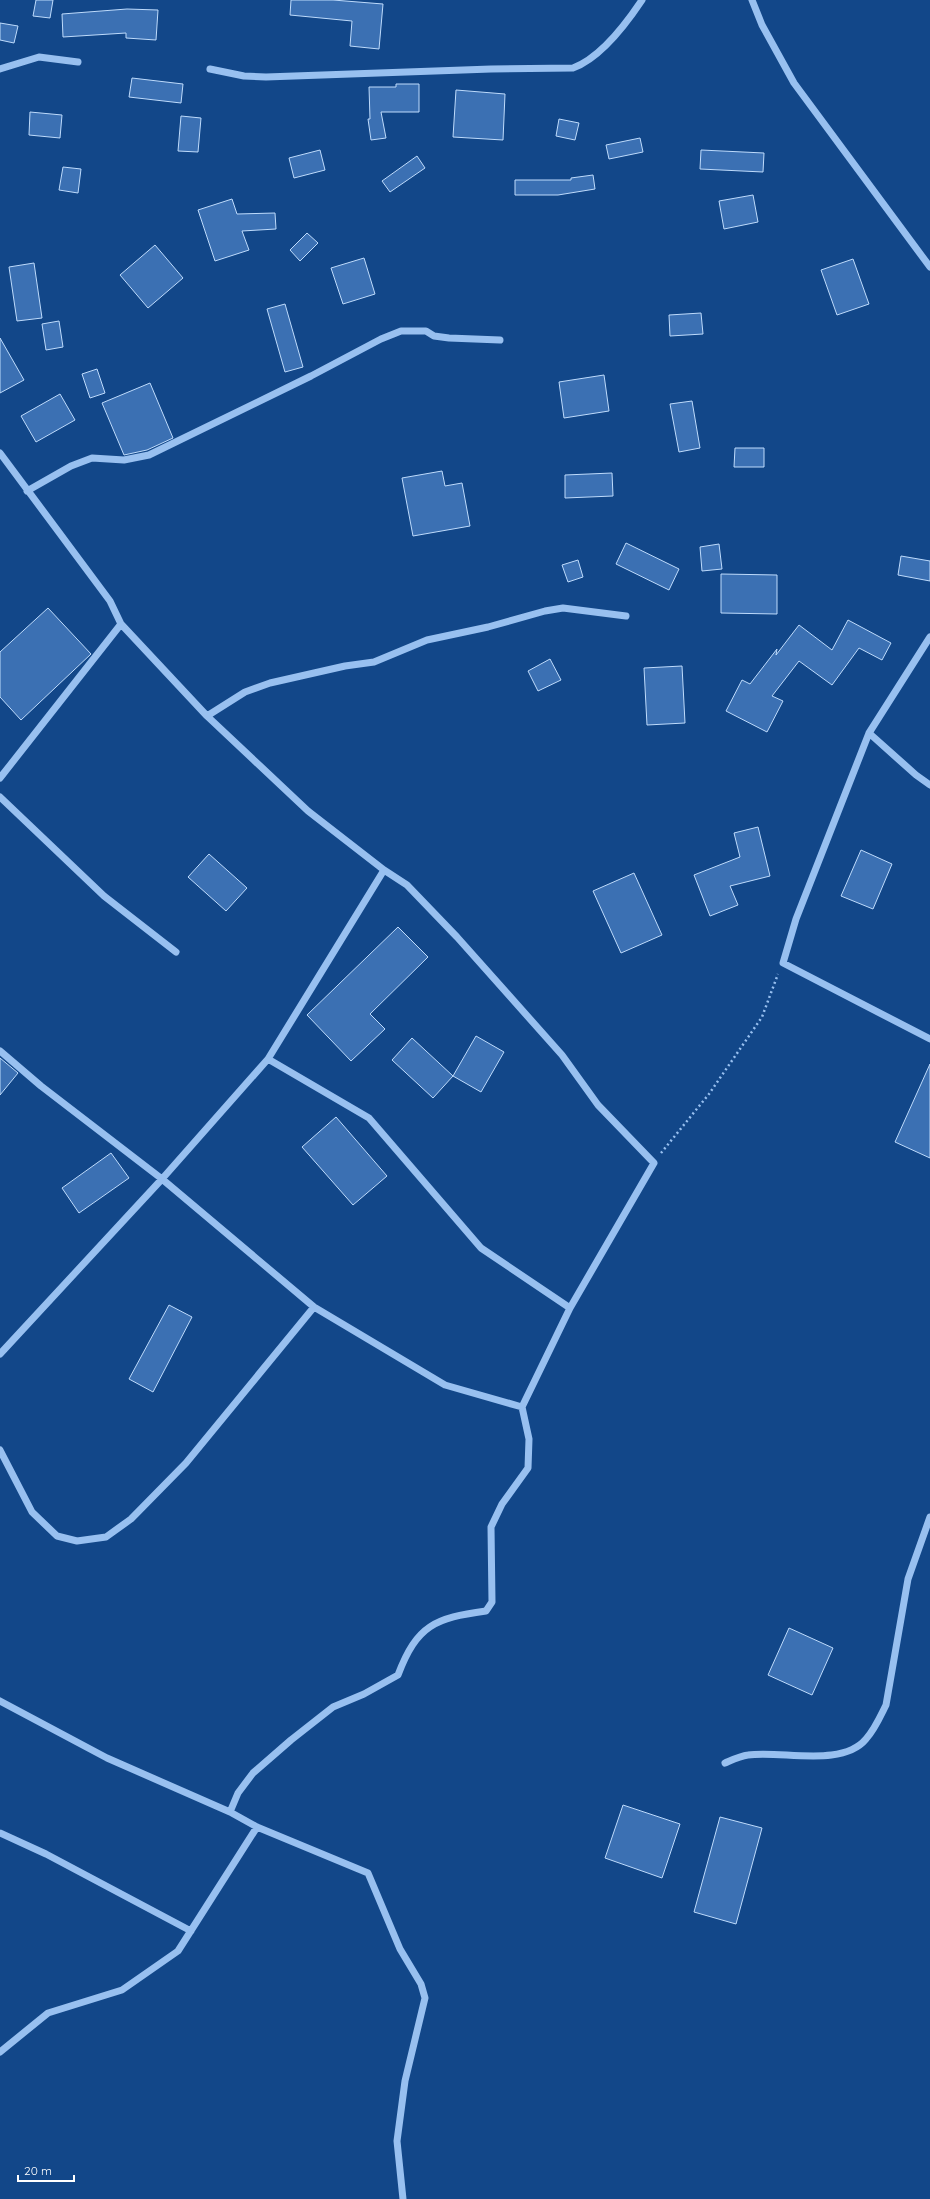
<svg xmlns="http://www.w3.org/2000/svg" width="930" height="2199" font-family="Quicksand,sans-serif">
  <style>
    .building { fill: #3b70b3; stroke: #bedbfc }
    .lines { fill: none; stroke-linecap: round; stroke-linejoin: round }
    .path { stroke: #98c0f0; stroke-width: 2.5; stroke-dasharray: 2 3; stroke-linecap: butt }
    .minor { stroke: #98c0f0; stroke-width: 7 }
  </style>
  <rect width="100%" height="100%" fill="#124789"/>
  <!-- building -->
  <path class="building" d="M36,0H53L50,18L33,16Z
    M291,0H333L383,4L379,49L350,46L352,21L290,15Z
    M127,9L158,10L156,40L126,38V33L63,37L62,14Z
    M0,23L18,26L14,43L0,40Z
    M132,78L183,84L181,103L129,97Z
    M396,84H419V112H381L386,138L371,140L368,119H370L369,87H396Z
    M456,90L505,94L503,140L453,137Z
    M30,112L62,115L60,138L29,135Z
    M181,116L201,118L198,152L178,151Z
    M559,119L579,123L575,140L556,136Z
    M640,138L643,152L609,159L606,145Z
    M320,150L325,170L294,178L289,158Z
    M701,150L764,153L763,172L700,169Z
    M417,156L425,168L390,192L382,181Z
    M63,167L81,169L78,193L59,190Z
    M593,175L595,189L558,195H515V180H571V178Z
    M753,195L758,222L724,229L719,201Z
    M232,199L237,214L275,213L276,229L242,231L249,250L215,261L198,210Z
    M307,233L318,243L300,261L290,250Z
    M155,245L183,278L148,308L120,275Z
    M364,258L375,294L343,304L331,268Z
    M853,259L869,304L837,315L821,270Z
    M34,263L42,318L17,321L9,267Z
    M285,304L303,367L285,372L267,309Z
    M701,313L703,334L670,336L669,315Z
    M59,321L63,347L46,350L42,324Z
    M0,338L24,380L0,393Z
    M97,369L105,393L90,398L82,374Z
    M604,375L609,411L564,418L559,382Z
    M150,383L173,438L147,450L124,455L102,403Z
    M60,394L75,420L36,442L21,416Z
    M692,401L700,448L679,452L670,404Z
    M735,448H764V467H734Z
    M442,471L445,486L462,483L470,526L413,536L402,478Z
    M612,473L613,496L565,498V475Z
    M626,543L679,569L669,590L616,564Z
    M719,544L722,569L702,571L700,547Z
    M901,556L930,561V581L898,575Z
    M578,560L583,577L568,582L562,565Z
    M721,574L777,575V614L721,613Z
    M48,608L91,654L21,720L0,697V652Z
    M848,620L891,643L882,660L859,648L832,685L799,661L772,696L783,701L767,732L726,711L742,680L750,684L777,649L776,655L799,625L832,650Z
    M550,659L561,680L538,691L528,671Z
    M682,666L685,723L647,725L644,668Z
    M758,827L770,876L730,886L738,905L710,916L694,875L740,857L734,833Z
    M861,850L892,864L873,909L841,896Z
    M209,854L247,888L226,911L188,877Z
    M634,873L662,935L621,953L593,891Z
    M398,927L428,957L370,1014L385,1029L351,1061L307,1015Z
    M476,1036L504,1052L481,1092L453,1076Z
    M412,1038L453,1076L433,1098L392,1060Z
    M0,1058L18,1073L0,1095Z
    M930,1064V1158L895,1142Z
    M336,1117L387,1176L353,1205L302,1147Z
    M111,1153L129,1178L79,1213L62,1188Z
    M169,1305L192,1317L153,1392L129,1379Z
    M789,1628L833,1648L812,1695L768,1675Z
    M623,1805L680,1824L662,1878L605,1858Z
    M720,1817L762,1828L736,1924L694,1912Z"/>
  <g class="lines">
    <!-- path -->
    <path class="path" d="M661,1153L709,1094L762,1017L778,974"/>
    <!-- minor -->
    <path class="minor" d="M752,0L762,25L794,83L930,267
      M0,69L39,57L78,62
      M210,69L244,76L266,77L491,69L573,68C600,58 626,24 642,0
      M0,453L110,601L121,624L0,778
      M27,491L71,466L92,458L124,460L149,455L311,376L381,339L401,331H426L434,336L449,338L500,340
      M121,624L207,716L308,811L384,870L407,885L457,937L562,1055L598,1105L654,1163L570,1308L522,1407L529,1439L528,1468L502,1504L491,1527L492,1602L486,1611C435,1618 417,1625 398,1675L364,1694L333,1707L291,1740L253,1773L238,1793L230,1812
      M930,637L869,733L916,775L930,785
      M207,716L245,692L270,683L345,666L374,662L427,640L488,627L545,611L563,608L626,616
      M869,733L796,919L783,963L930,1039
      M0,797L104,896L176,952
      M0,1051L41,1086L162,1179L314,1307L445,1385L522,1407
      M268,1059L369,1118L481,1248L570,1308
      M0,1354L162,1179L268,1059L384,870
      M0,1450L32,1512L57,1536L77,1541L106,1537L131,1519L186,1463L314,1307
      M0,1701L107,1758L230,1812L257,1827L368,1873L400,1949L421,1984L425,1998L405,2081L397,2141L403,2199
      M725,1763C732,1760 740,1756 748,1755C781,1750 842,1768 866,1739C875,1729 880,1717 886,1705L908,1579L930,1517
      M0,1833L46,1854L191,1931
      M0,2052L48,2013L122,1990L178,1951L257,1827"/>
  </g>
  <!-- scale -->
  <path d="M18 2175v6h56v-6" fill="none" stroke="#ffffff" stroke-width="2"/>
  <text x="24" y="2175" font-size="12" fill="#ffffff" stroke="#124789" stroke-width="3" paint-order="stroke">20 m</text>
</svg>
